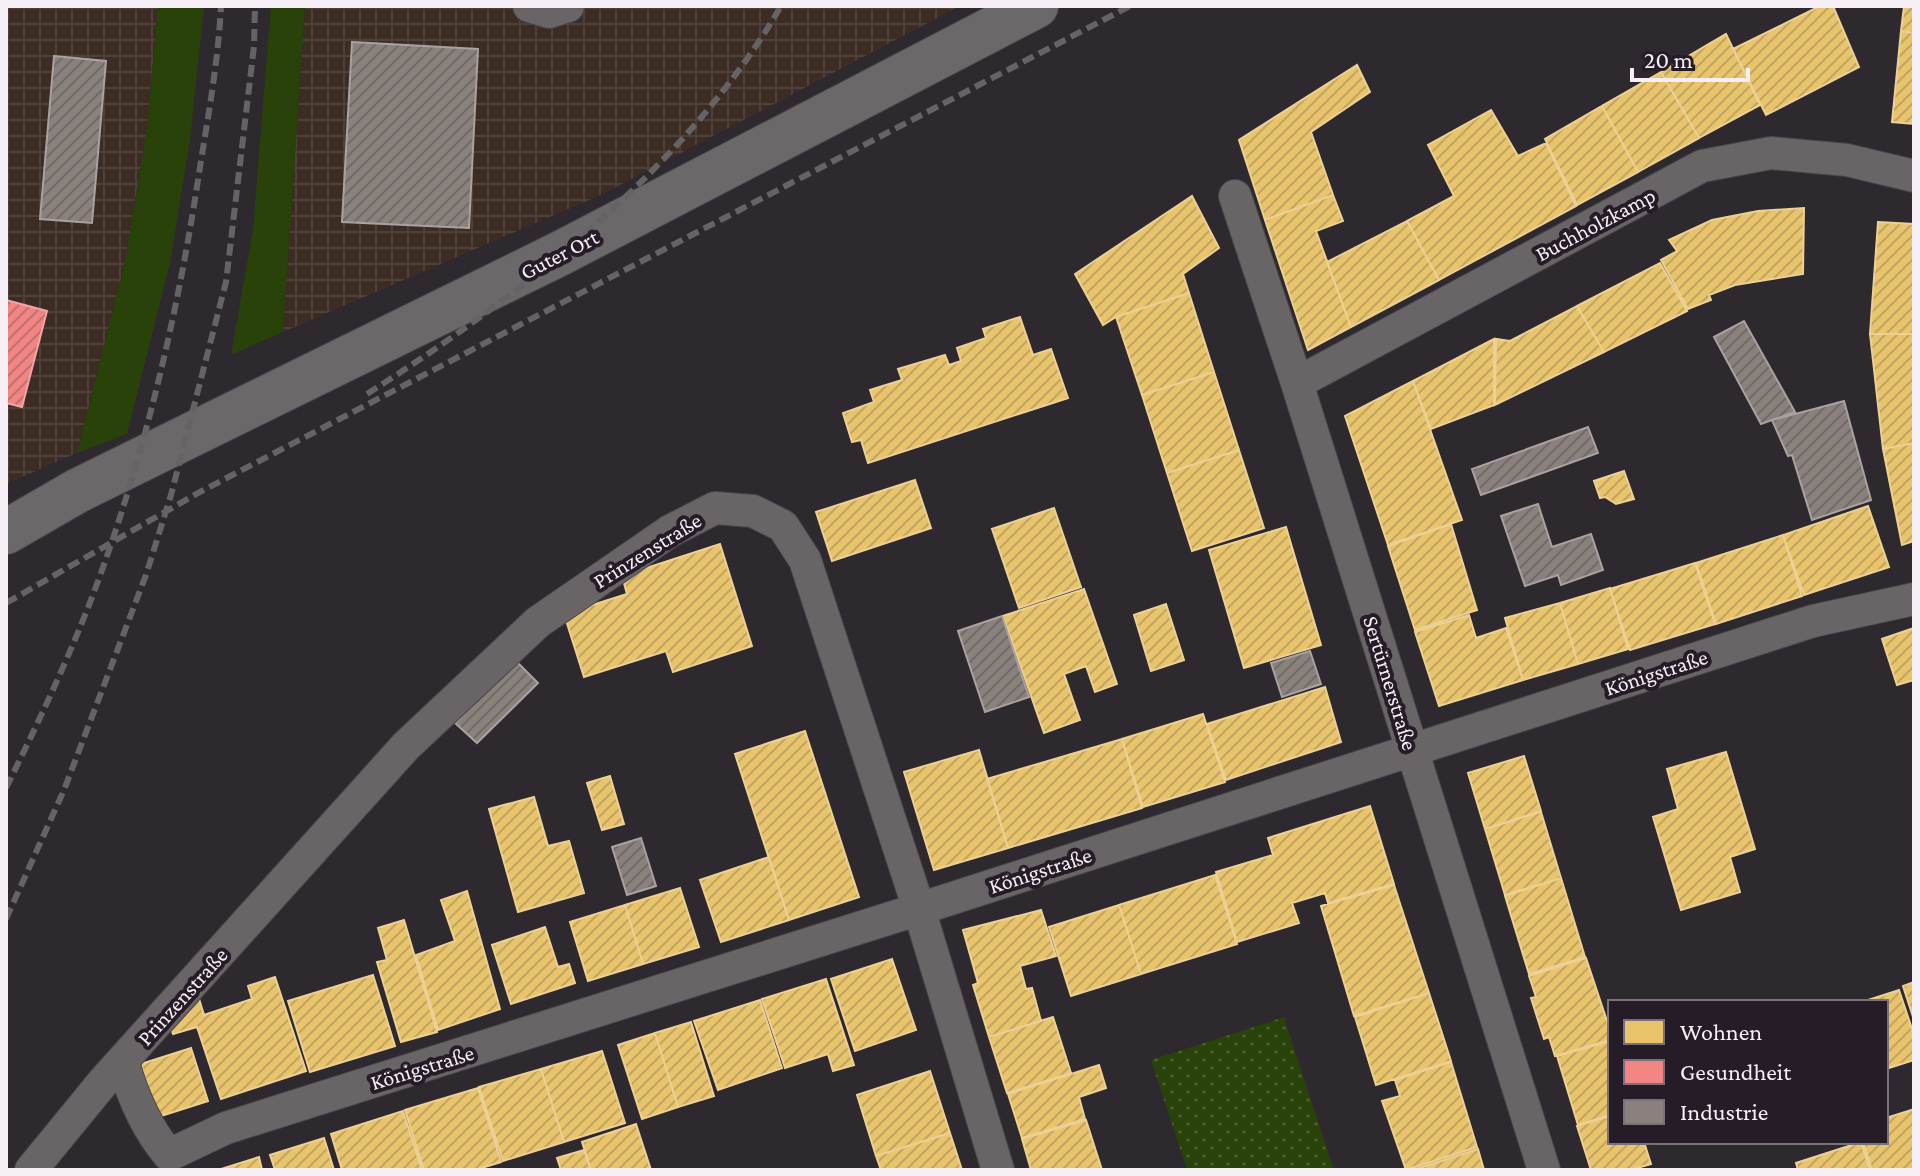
<svg xmlns="http://www.w3.org/2000/svg" width="1920" height="1176" font-family="'Crimson Pro',serif">
  <style>
    .industrial { fill: url(#industrial-grid) }
    .grass { fill: #28420a }
    .park { fill: url(#park-dots) }
    .homes { fill: url(#homes-hatch); stroke: #edd194; stroke-width: 2 }
    .health { fill: url(#health-hatch); stroke: #f3a4a5; stroke-width: 2 }
    .industry { fill: url(#industry-hatch); stroke: #aaa2a1; stroke-width: 2 }
    .lines { fill: none; stroke-linecap: round; stroke-linejoin: round }
    .street-casing { stroke: #494649; stroke-width: 34 }
    .secondary-casing { stroke: #494649; stroke-width: 46 }
    .street { stroke: #696567; stroke-width: 32 }
    .secondary { stroke: #6b686a; stroke-width: 44 }
    .rail { stroke: #666365; stroke-width: 6; stroke-dasharray: 12 6; stroke-linecap: butt }
    .labels { text-anchor: middle; stroke-width: 8; stroke-linejoin: round; paint-order: stroke }
    .street-label { font-size: 22px; fill: #f6eff6; stroke: #261c27 }
  </style>
  <defs>
    <pattern id="industrial-grid" width="8" height="8" patternUnits="userSpaceOnUse" patternTransform="scale(2)"><rect width="8" height="8" fill="#3c2c24"/><path d="M0 4h8M4 0v8" fill="none" stroke="#4f413a"/></pattern>
    <pattern id="park-dots" width="8" height="8" patternUnits="userSpaceOnUse" patternTransform="scale(2)"><rect width="8" height="8" fill="#28420a"/><path d="M2 2h.1M6 6h.1" fill="none" stroke="#485e2e" stroke-width="1.8" stroke-linecap="round"/></pattern>
    <pattern id="homes-hatch" width="6" height="6" patternUnits="userSpaceOnUse" patternTransform="scale(2)"><rect width="6" height="6" fill="#e9c46a"/><path d="M-1 1l2-2M0 6l6-6M5 7l2-2" fill="none" stroke="#c1a562"/></pattern>
    <pattern id="health-hatch" width="6" height="6" patternUnits="userSpaceOnUse" patternTransform="scale(2)"><rect width="6" height="6" fill="#f28482"/><path d="M-1 1l2-2M0 6l6-6M5 7l2-2" fill="none" stroke="#c07271"/></pattern>
    <pattern id="industry-hatch" width="6" height="6" patternUnits="userSpaceOnUse" patternTransform="scale(2)"><rect width="6" height="6" fill="#8a817c"/><path d="M-1 1l2-2M0 6l6-6M5 7l2-2" fill="none" stroke="#706a68"/></pattern>
  </defs>
  <rect width="100%" height="100%" fill="#2e292e"/>
  <!-- industrial -->
  <path class="industrial" d="M6,6H158L147,128L125,262L77,453L6,484Z
    M305,6H960L603,194L283,332Z"/>
  <!-- grass -->
  <path class="grass" d="M158,6H204L190,140L170,263L127,434L77,453L125,262L147,128Z
    M271,6H305L283,332L231,355L253,229Z"/>
  <!-- park -->
  <path class="park" d="M1284,1017L1334,1170H1187L1151,1060Z"/>
  <!-- homes -->
  <path class="homes" d="M1820,6H1833L1859,67L1766,115L1733,49Z
    M1904,6H1914V33L1901,31Z
    M1901,31L1914,33V124L1892,122Z
    M1726,34L1760,105L1699,138L1661,72Z
    M1357,65L1370,92L1311,132L1333,195L1265,220L1239,140Z
    M1661,72L1699,138L1638,172L1602,106Z
    M1602,106L1638,172L1577,205L1545,139Z
    M1491,110L1518,156L1546,143L1576,206L1439,280L1407,221L1454,196L1428,145Z
    M1333,195L1343,221L1316,231L1351,327L1308,350L1265,220Z
    M1192,196L1219,248L1183,274L1189,293L1116,317L1103,325L1075,274Z
    M1804,208L1803,274L1735,285L1709,295L1711,300L1688,309L1661,260L1677,251L1669,240L1712,220L1758,211Z
    M1407,221L1439,280L1351,327L1327,262Z
    M1878,222L1914,224V334H1870Z
    M1660,263L1687,311L1604,352L1577,306Z
    M1189,293L1214,372L1142,395L1116,317Z
    M1577,306L1604,352L1495,405L1496,339L1510,341Z
    M1020,317L1033,355L1051,349L1068,398L868,463L861,440L852,442L843,413L874,402L870,390L902,380L898,369L945,355L949,365L961,361L957,348L986,338L983,329Z
    M1870,334H1914V443L1883,449Z
    M1494,339V405L1431,429L1413,381Z
    M1214,372L1239,450L1167,473L1142,395Z
    M1413,381L1462,520L1388,545L1345,416Z
    M1914,443V541L1902,545L1883,449Z
    M1239,450L1264,528L1192,551L1167,473Z
    M1624,471L1634,499L1616,504L1605,497L1600,498L1594,481Z
    M915,480L931,528L832,561L816,512Z
    M1868,506L1889,567L1804,595L1783,535Z
    M1054,508L1081,587L1019,608L992,529Z
    M1451,524L1477,610L1415,630L1388,546Z
    M1286,527L1321,645L1244,668L1209,550Z
    M1783,535L1802,596L1716,624L1696,563Z
    M720,544L752,646L673,672L666,651L584,677L564,614L627,594L622,576Z
    M1695,563L1715,624L1630,650L1610,589Z
    M1610,588L1628,649L1578,664L1560,603Z
    M1084,589L1117,684L1095,692L1086,666L1064,674L1080,720L1044,733L1003,616Z
    M1560,603L1578,664L1523,680L1505,618Z
    M1166,604L1184,660L1151,671L1134,615Z
    M1469,615L1476,638L1506,628L1523,680L1439,706L1415,632Z
    M1914,628V680L1897,685L1882,639Z
    M1325,687L1341,742L1226,780L1207,724Z
    M1203,714L1225,782L1143,807L1122,739Z
    M805,731L859,897L789,920L735,754Z
    M1122,739L1142,808L1008,848L987,779Z
    M979,750L1008,848L934,870L904,772Z
    M1726,752L1755,849L1730,857L1740,892L1681,910L1653,817L1678,809L1667,769Z
    M1524,756L1541,811L1485,829L1468,773Z
    M610,776L624,824L602,830L587,783Z
    M534,797L548,846L569,841L584,893L518,912L489,809Z
    M1370,806L1394,884L1328,903L1325,893L1292,903L1299,923L1237,942L1216,872L1273,855L1268,838Z
    M1541,812L1561,878L1505,895L1485,829Z
    M769,857L789,920L721,942L700,880Z
    M1215,875L1237,944L1141,974L1119,905Z
    M1561,878L1585,957L1529,974L1505,896Z
    M1394,885L1429,993L1354,1016L1321,906Z
    M680,888L699,947L643,964L625,905Z
    M467,891L500,1009L438,1030L416,955L455,941L441,900Z
    M625,905L643,964L588,981L570,922Z
    M1119,905L1141,974L1071,996L1049,927Z
    M1041,910L1056,956L1020,966L1026,989L1032,988L1041,1021L989,1037L973,985L978,983L963,930Z
    M404,920L437,1032L401,1042L377,962L387,960L378,928Z
    M545,927L558,967L569,964L575,983L511,1004L492,945Z
    M1586,958L1610,1030V1040L1555,1056L1549,1037L1544,1039L1531,998L1536,997L1529,976Z
    M892,959L916,1030L855,1051L831,979Z
    M373,975L395,1046L310,1072L288,1001Z
    M275,977L306,1071L221,1099L197,1027L173,1034L168,1019L196,989L204,1015L252,999L248,986Z
    M826,979L854,1065L833,1071L828,1054L785,1068L762,999Z
    M1914,982V1020L1903,986Z
    M1899,990L1914,1035V1060L1889,1068L1886,1061V1002H1862Z
    M1429,993L1451,1061L1376,1085L1355,1017Z
    M760,1000L782,1068L718,1090L694,1021Z
    M1053,1017L1071,1073L1007,1093L989,1037Z
    M691,1022L714,1096L678,1107L655,1033Z
    M655,1033L678,1107L642,1119L618,1045Z
    M1610,1041V1115L1578,1125L1557,1056Z
    M191,1048L208,1101L158,1117L141,1064Z
    M602,1051L625,1123L564,1142L541,1069Z
    M1451,1062L1477,1147L1406,1170L1382,1101L1400,1096L1395,1080Z
    M1099,1065L1106,1088L1079,1097L1085,1119L1022,1138L1008,1094Z
    M541,1069L564,1142L503,1161L479,1087Z
    M930,1071L950,1133L876,1156L857,1095Z
    M478,1088L501,1162L475,1170H424L405,1110Z
    M1914,1109V1170H1872L1863,1142H1886V1118Z
    M403,1111L422,1170H342L331,1134Z
    M1610,1116V1142H1644L1651,1164L1630,1170H1591L1577,1126Z
    M1086,1120L1102,1170H1031L1022,1139Z
    M636,1124L651,1170H591L582,1142Z
    M950,1133L962,1170H881L876,1156Z
    M324,1138L334,1170H275L270,1155Z
    M1861,1142L1870,1170H1798L1796,1163Z
    M1478,1149L1484,1170H1413Z
    M584,1150L591,1170H561L557,1158Z
    M259,1157L262,1170H218Z"/>
  <!-- health -->
  <path class="health" d="M6,300L47,311L22,407L6,403Z"/>
  <!-- industry -->
  <path class="industry" d="M352,42L478,49L469,228L342,222Z
    M54,56L106,61L92,223L40,219Z
    M1744,321L1795,412L1761,424L1714,337Z
    M1844,401L1871,500L1812,520L1792,455L1788,456L1772,420Z
    M1588,427L1598,453L1481,495L1472,469Z
    M1538,504L1552,547L1591,534L1603,570L1561,585L1558,575L1525,586L1501,516Z
    M1002,616L1029,697L985,712L958,631Z
    M1310,651L1321,684L1282,697L1271,663Z
    M516,661L538,683L477,743L455,723Z
    M641,838L656,886L627,895L612,847Z"/>
  <g class="lines">
    <!-- street casing -->
    <g class="street-casing">
      <path id="street" d="M529,6L549,12L568,6
        M1235,196L1297,383L1544,1170
        M1297,383L1702,166L1771,153L1847,160L1914,176
        M123,1062C132,1095 147,1129 169,1155
        M169,1155L226,1128L919,909L1813,621L1914,599
        M31,1170L104,1081L406,746L538,622L670,531L715,508L753,511L783,526L805,560L919,909L998,1170"/>
    </g>
    <!-- secondary casing -->
    <g class="secondary-casing">
      <path id="secondary" d="M6,532L77,491L559,254L1036,6"/>
    </g>
    <!-- street -->
    <use href="#street" class="street"/>
    <!-- secondary -->
    <use href="#secondary" class="secondary"/>
    <!-- rail -->
    <path class="rail" d="M367,394C521,296 689,165 781,6
      M6,603L198,493L1130,6
      M6,788C39,721 71,654 97,584C145,453 177,317 198,180C207,122 218,65 221,6
      M6,919L64,790L146,575L171,495L226,282L254,46L255,6"/>
  </g>
  <g class="labels">
    <!-- street labels -->
    <g class="street-label">
      <text transform="translate(1595 224) rotate(-28)" y="8">Buchholzkamp</text>
      <text transform="translate(559 254) rotate(-27)" y="8">Guter Ort</text>
      <text transform="translate(647 550) rotate(-32)" y="8">Prinzenstraße</text>
      <text transform="translate(1656 672) rotate(-18)" y="8">Königstraße</text>
      <text transform="translate(1391 683) rotate(73)" y="8">Sertürnerstraße</text>
      <text transform="translate(1040 870) rotate(-18)" y="8">Königstraße</text>
      <text transform="translate(182 996) rotate(-48)" y="8">Prinzenstraße</text>
      <text transform="translate(422 1067) rotate(-17)" y="8">Königstraße</text>
    </g>
  </g>
  <!-- border -->
  <rect width="1920" height="1176" fill="none" stroke="#f6eff6" stroke-width="16"/>
  <!-- legend -->
  <rect x="1608" y="1000" width="280" height="144" fill="#261c27" stroke="#79707a" stroke-width="2"/>
  <rect x="1624" y="1020" width="40" height="24" fill="#e9c46a" stroke="#79707a" stroke-width="2"/>
  <text x="1680" y="1040" font-size="24" fill="#f6eff6">Wohnen</text>
  <rect x="1624" y="1060" width="40" height="24" fill="#f28482" stroke="#79707a" stroke-width="2"/>
  <text x="1680" y="1080" font-size="24" fill="#f6eff6">Gesundheit</text>
  <rect x="1624" y="1100" width="40" height="24" fill="#8a817c" stroke="#79707a" stroke-width="2"/>
  <text x="1680" y="1120" font-size="24" fill="#f6eff6">Industrie</text>
  <!-- scale -->
  <path d="M1632 68v12h116v-12" fill="none" stroke="#f6eff6" stroke-width="4"/>
  <text x="1644" y="68" font-size="24" fill="#f6eff6" stroke="#261c27" stroke-width="6" paint-order="stroke">20 m</text>
</svg>
